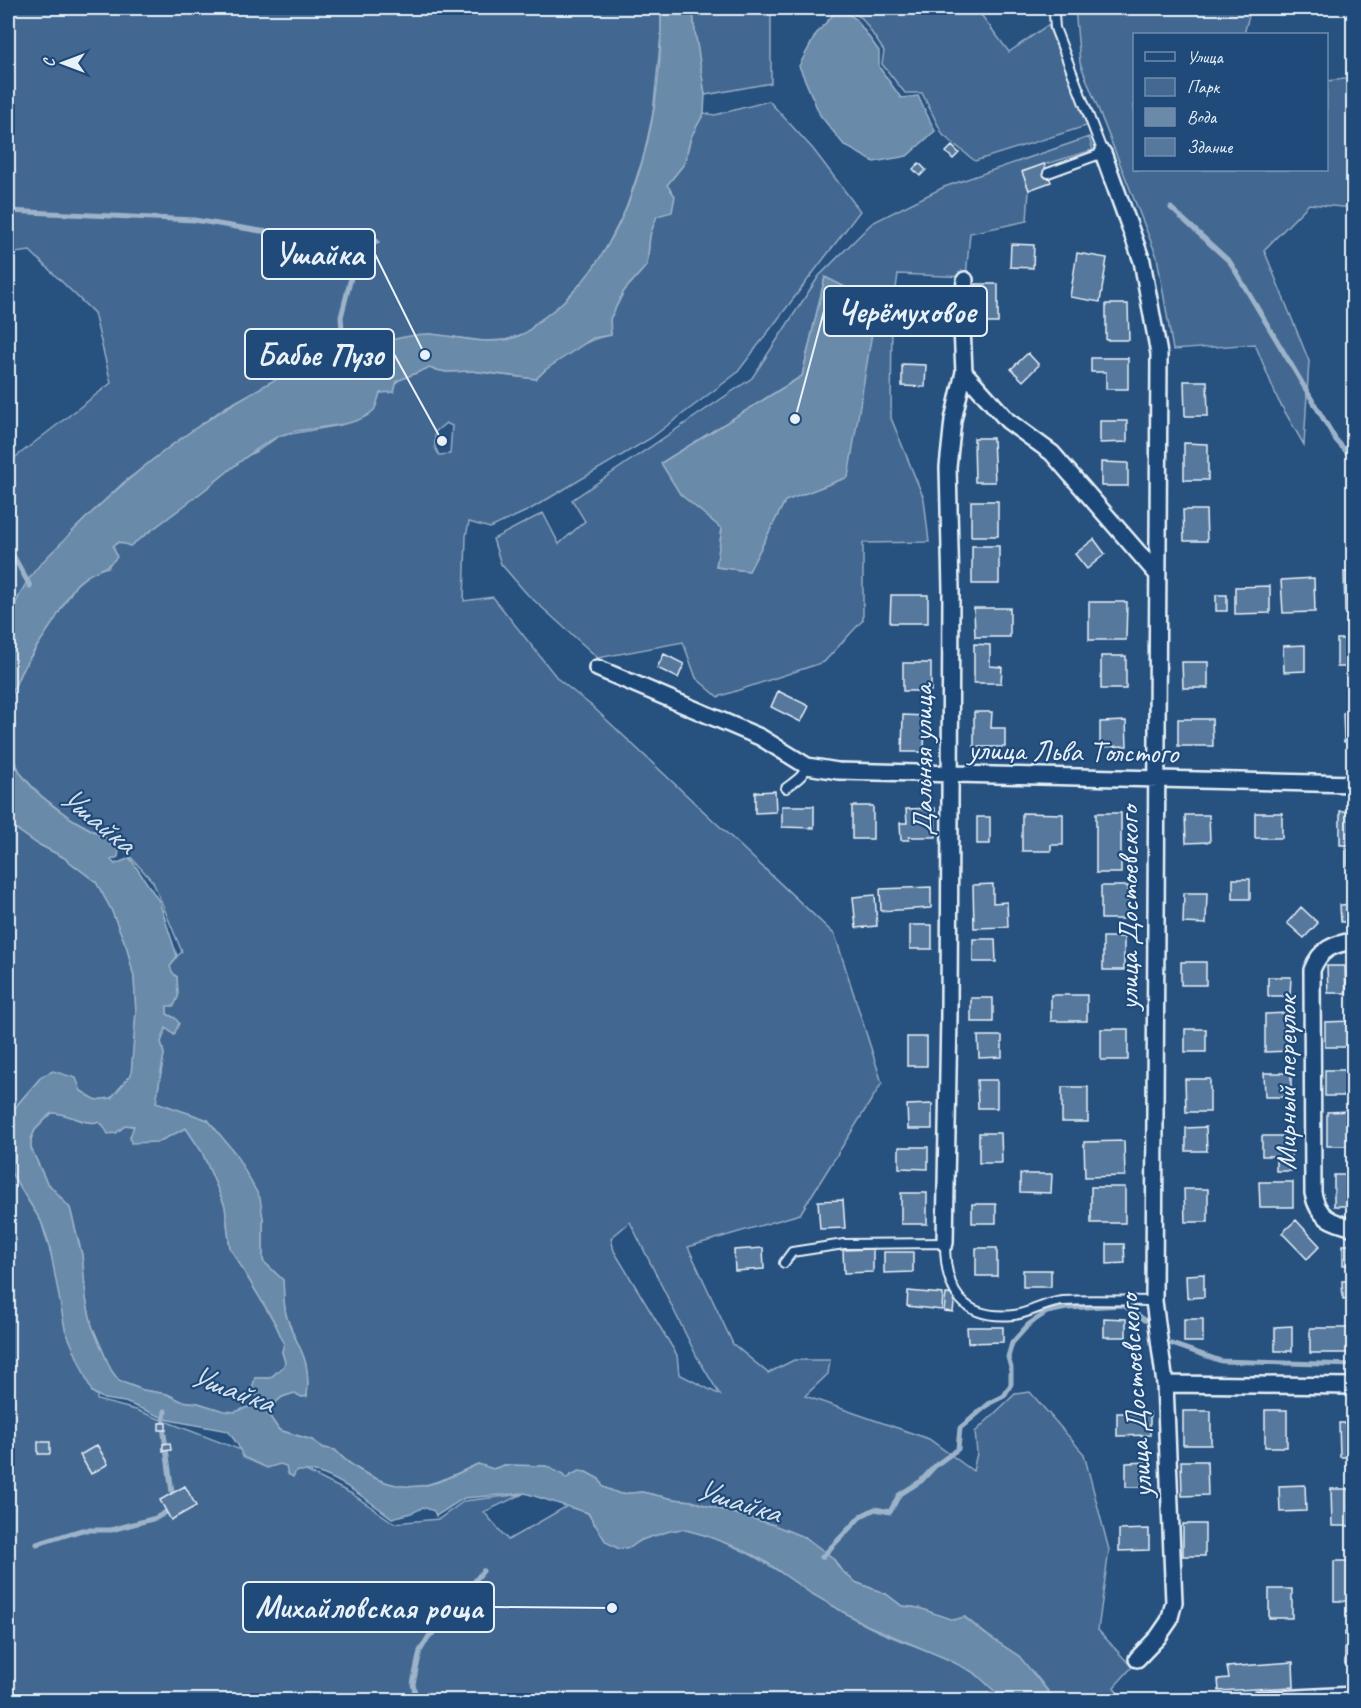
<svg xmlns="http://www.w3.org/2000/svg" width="1361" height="1708" font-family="Caveat,sans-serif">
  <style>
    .green { fill: #436891; stroke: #96acc4; stroke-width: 1.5; fill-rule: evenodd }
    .water { fill: #6b8aaa; stroke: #9db3c9; stroke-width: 1.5; fill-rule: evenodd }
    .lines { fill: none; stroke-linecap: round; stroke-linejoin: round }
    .stream { stroke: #9db3c9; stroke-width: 5 }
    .building { fill: #57789d; stroke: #e8f1f8; stroke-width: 1.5 }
    .service-casing { stroke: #e8f1f8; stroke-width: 12 }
    .minor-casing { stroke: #e8f1f8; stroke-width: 20 }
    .service { stroke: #1f4a7a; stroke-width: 8 }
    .minor { stroke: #1f4a7a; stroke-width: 15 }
    .labels { text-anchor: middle; stroke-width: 4.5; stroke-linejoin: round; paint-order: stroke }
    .street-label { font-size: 30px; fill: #e8f1f8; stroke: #1f4a7a }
    .water-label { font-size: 32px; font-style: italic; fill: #d5e2ec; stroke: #1f4a7a }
    .leader { fill: none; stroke: #e8f1f8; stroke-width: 2 }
    .callout-dot { fill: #e8f1f8; stroke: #1f4a7a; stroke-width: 2 }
    .callout { fill: #1f4a7a; stroke: #e8f1f8; stroke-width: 2 }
    .callout-label { font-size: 32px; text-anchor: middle; font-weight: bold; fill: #e8f1f8 }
  </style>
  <rect width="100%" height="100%" fill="#27517f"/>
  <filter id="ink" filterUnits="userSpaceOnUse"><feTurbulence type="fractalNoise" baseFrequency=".0167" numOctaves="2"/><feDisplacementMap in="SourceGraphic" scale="12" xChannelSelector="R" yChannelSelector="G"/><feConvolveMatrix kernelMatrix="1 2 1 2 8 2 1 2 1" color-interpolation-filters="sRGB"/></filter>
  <g filter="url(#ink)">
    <!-- green -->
    <path class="green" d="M8,8H661V35L653,113L644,155L626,209L604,252L586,279L550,315L538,321L528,332L506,340L484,341L429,334L344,348L304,365L224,408L124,482L76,528L31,576L8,620V463L111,383L94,313L30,251L8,254Z
      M693,8H775L771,11V83L705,95L694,25Z
      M845,8H976L1009,52L1048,25L1089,125L975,161L943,135L922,93H905L882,64L884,51L862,18Z
      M1075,8H1251L1244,34H1134V170H1326L1327,81L1353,78V208L1309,204L1264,250L1309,361L1304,445L1278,400L1255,344L1173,350L1157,257L1080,63Z
      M769,101L813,149L860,211L737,373L651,438L529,510L490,528L469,522L466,536L464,601L493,597L558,679L593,707L835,935L882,1083L800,1214L688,1247L733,1344L768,1373L794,1360H830L828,1374L805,1396L929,1439L973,1471L977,1453L975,1432L1015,1394L1030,1392L1084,1454L1109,1550L1098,1630L1132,1667L1114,1687L1122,1700H1055L1034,1673L965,1617L953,1621L919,1608L902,1606L886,1594L855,1582L840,1569L833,1558L774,1525L691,1501L673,1499L642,1492L620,1494L603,1487L599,1479L586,1472H579L571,1475L566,1479L545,1466L504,1465L493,1469L478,1464C462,1471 446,1479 429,1484C399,1494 356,1473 335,1450L324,1448L312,1440L279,1430L266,1411L282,1397L294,1393L302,1397L307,1396C311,1356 298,1352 287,1318C283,1307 284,1292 283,1280L263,1261V1218L208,1120L156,1103L164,1054L161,1042L166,1027L175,1018L167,1014V1006L178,997L177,977L173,974L170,967L177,956L182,952L153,882L120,845L70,818L40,795L21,774L8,746V703L21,672L76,585L93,571L109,567L113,546L119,542L130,546L207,488L241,459L259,450L279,436L341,425L374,409L380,393L397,381L428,368L446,372L472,371L536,379C555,359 584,339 611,335L610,319L624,291L647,265L650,235L667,185L684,164L691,137L704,113L715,115ZM446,423L452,426L450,454L439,455L435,447V432ZM630,1222L697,1357L720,1395L679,1374L677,1355L614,1251L611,1238Z
      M1089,137L1093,150L1023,171L1029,190L1027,221L970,233L966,277L898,274L892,317L891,418L924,499L929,542L863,543V620L824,662L718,697L696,678L683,642L598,658L527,594L501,564L493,539L543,513L559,544L585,521L572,500L752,378L819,276L872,223L944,187ZM825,277L848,477L785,501L749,571L716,567L722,529L661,463L802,376Z
      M8,823L36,843L63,857L96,882L111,909L127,948L134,977L136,1012L133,1056L131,1075L123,1085L111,1098L96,1100L81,1091L42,1076L17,1105L8,1122Z
      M52,1113C68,1112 82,1125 98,1122L116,1133L126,1125L135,1127L130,1137L158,1142L186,1128L202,1152L225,1206L230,1248L275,1323L284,1343L282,1352L285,1362L284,1366L270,1378H255L257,1400L254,1405L235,1412L223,1411L198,1403L181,1401L167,1394L143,1390L119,1381L111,1370L92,1326L86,1299L82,1255L70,1208L46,1181L31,1148V1139L35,1130Z
      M8,1168L41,1221L92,1391L97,1396V1400L136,1410L272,1462L282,1459L352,1494L394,1523L439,1519L464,1501L523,1494L484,1512L508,1540L567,1506L588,1513L595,1525L630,1547C644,1538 669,1526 686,1530C752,1544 803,1591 862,1623C897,1643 940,1651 974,1673C985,1680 995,1691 1004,1700H8Z"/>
    <!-- water -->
    <path class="water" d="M661,8H693L694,25L705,95L704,113L691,137L684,164L667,185L675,196L672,212L657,216L650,235L647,265L624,291L610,319L611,335L593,338L545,370L536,379L472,371L446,372L428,368L397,381L394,392L380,393C378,398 377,406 374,410C353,432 302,424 277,437C251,451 230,470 207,488C182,508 156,527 130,546L119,542L113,546L117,557C105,572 89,570 76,585C67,596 61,610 54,621C36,649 11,678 8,712V620C15,606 21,589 31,576C41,561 56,549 68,536C132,470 206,415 288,373C305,364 323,354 342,348C352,346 362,345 372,344C391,341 411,333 431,334C455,336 480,344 505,340C512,339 523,335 528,331C532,328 535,324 539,321C634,256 663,116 661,8Z
      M839,8L856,19L879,51V67L901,98L918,96L935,131L907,156L874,162L844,145L820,115L799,66L816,34Z
      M825,277L877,303L848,477L785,501L749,571L716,567L722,529L680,494L661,463L802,376Z
      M8,746C12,755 16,767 22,775C46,807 85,828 120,845L118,857L111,860L115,864L130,858L159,901L177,956L170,967L173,973L177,977L178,997L174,1006H167V1014L175,1018L179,1023L174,1035L166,1028L161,1042L164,1054L156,1102L208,1120L235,1153L260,1198L263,1218V1261L283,1280C284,1292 283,1307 287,1318C299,1352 311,1356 307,1396L302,1397L294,1393L282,1397L266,1411L279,1430L312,1440L324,1448L335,1450C357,1474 394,1492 426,1485C443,1482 462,1471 478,1464L493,1469L504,1465L546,1466L563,1475L566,1479L571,1475L579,1471L586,1472L599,1479L603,1487L620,1494L642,1492L673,1499L691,1501L774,1525L806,1538L833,1558L840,1569L855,1582L886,1594L902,1606L919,1608L953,1620L964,1617L985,1634L1019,1656L1055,1700H1004L975,1673L947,1659L864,1624L809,1592L763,1560L736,1547L704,1535L683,1529L670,1531L641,1540L631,1547L619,1549L606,1542L588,1513L525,1493L464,1498L436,1516L434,1511L423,1507C413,1515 404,1514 392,1518C372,1503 338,1477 315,1472C309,1470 302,1471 296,1471L293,1477L288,1474L286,1466L280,1464L267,1468L243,1457L238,1445L228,1431L169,1420L125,1402L104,1399L92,1392L65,1329L49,1243L41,1221L8,1168V1122L17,1105L42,1076L53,1071L76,1078L81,1091L96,1100L111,1098L131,1075L136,1012L134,977L127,948L111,909L96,882L63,857L36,843L8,823ZM51,1113C68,1112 82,1125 98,1122L103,1125L108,1134L116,1133L126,1125L134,1126L130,1137L131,1143L158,1142L186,1128L202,1152L225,1206L230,1248L275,1323L284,1343L282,1352L285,1362L284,1366L270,1378H255L252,1389L257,1400L254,1405L235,1412L224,1411L198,1403L181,1401L167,1394L143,1390L119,1381L111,1370L92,1326L86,1299L82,1255L70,1208L46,1181L31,1148V1139L35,1130Z"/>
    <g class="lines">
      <!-- stream -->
      <path class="stream" d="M1171,208L1230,262L1336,440L1354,460
        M8,211L194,220L261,231L377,242
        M344,353L341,317L354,266V247L359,233L371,234L377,242
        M8,554L14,557L30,586
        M1172,1344L1221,1361L1354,1365
        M165,1411L163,1426L173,1500
        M37,1544L82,1530H111L156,1518L166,1512
        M822,1557L861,1516L875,1509L890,1512L899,1495L921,1481L936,1465L958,1449L960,1428L990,1403L1004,1396L1011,1384V1368L1008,1357L1012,1343L1029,1324L1047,1312L1067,1308L1123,1305L1145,1320
        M420,1700L415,1693L413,1684L420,1651L429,1636L444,1626L461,1598L483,1571"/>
    </g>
    <!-- building -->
    <path class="building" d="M952,146L959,153L953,159L946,152Z
      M919,163L926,170L920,176L913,169Z
      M1044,164L1051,182L1029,190L1022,172Z
      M1011,244L1034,245L1033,268L1010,267Z
      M1077,253L1107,258L1100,302L1070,297Z
      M976,284H998V323H976Z
      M1106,304H1128L1129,340H1106Z
      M1028,353L1039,365L1023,381L1011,369Z
      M1091,358H1128V389H1106V372H1091Z
      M902,364L926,365L925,387L902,386Z
      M1184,381H1207L1208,416H1185Z
      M1100,421H1127V442L1100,443Z
      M974,438H993L995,482H975Z
      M1184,443L1208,444V480H1184Z
      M1101,462L1128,463V486H1101Z
      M971,501H998V536H971Z
      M1183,510H1206L1207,541H1184Z
      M1094,539L1105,554L1087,569L1075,554Z
      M972,546H999V584H972Z
      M1344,572H1354V611L1345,612Z
      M1314,578L1315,612L1283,613L1281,580Z
      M1270,586V613L1235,614V587Z
      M891,595H928V623H890Z
      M1216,595H1227V611H1216Z
      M1089,602H1127L1126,640H1089Z
      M974,608H1010V637H975Z
      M1337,639H1354V667H1337Z
      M974,644L990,645V666L1002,667L1001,683H974Z
      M1305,645V671L1284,672L1283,646Z
      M664,654L684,664L678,678L657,668Z
      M1101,656H1126V689H1101Z
      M1182,662H1208V688H1183Z
      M903,663H931V691H903Z
      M778,691L809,706L801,722L771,707Z
      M974,712H992L991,728H1005V747H974Z
      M1343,713H1354V741L1344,742Z
      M903,715L925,716L924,752H902Z
      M1178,719H1212L1213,746H1178Z
      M1126,721L1127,746L1100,747V722Z
      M775,791L776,812L755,813V792Z
      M782,806H814V828L782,827Z
      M852,806H873V839H852Z
      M935,808L936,837H909V840H901L900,823H907L906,809Z
      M1340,811H1354V845H1340Z
      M1022,813L1063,814V845H1051V851H1022Z
      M1096,813H1121V873H1096Z
      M1255,813H1282V838H1255Z
      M1185,815H1209L1210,842L1186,843Z
      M977,817H990V844H977Z
      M1348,849H1354V865H1348Z
      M1233,879H1250V899H1233Z
      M993,884V903L1007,902L1008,927L974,928L973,885Z
      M1101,886H1128V919H1101Z
      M931,887V908L881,911L880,889Z
      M1184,893H1207L1206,924L1183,923Z
      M875,895L877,926L856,928L853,897Z
      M1354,904V922H1341L1340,905Z
      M1301,907L1318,923L1304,938L1287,923Z
      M910,925H932V949H910Z
      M1103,937H1124V970H1103Z
      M973,939H995L996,962H973Z
      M1181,962H1206V985H1181Z
      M1327,966H1345L1346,993H1328Z
      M1268,977H1291L1290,996H1268Z
      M1051,995H1087V1021H1051Z
      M971,998H993V1022H971Z
      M1288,1013L1289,1051L1265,1052V1014Z
      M1351,1021L1352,1047H1325V1022Z
      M1101,1029H1128V1060H1101Z
      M1185,1029H1206V1052H1185Z
      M978,1036H1002V1057L979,1058Z
      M907,1037H927V1066H907Z
      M1325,1070H1353L1354,1096H1325Z
      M1264,1073H1291V1097H1265Z
      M1185,1079H1210V1112H1186Z
      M977,1080H997V1108H978Z
      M1062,1087H1088V1122H1062Z
      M932,1104V1129H908L907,1105Z
      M1351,1111V1146H1327V1112Z
      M1206,1127L1207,1151H1186V1128Z
      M979,1133H1001L1002,1163H979Z
      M1262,1136H1291V1171H1276V1156H1262Z
      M1124,1141L1125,1176L1085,1177L1084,1142Z
      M899,1147H928V1169L899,1168Z
      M1020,1174H1052L1051,1193L1020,1192Z
      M1334,1175H1354V1206H1334Z
      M1259,1182H1293V1207H1260Z
      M1091,1187H1125V1223H1091Z
      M1184,1189H1208V1222H1185Z
      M901,1193H927V1224H901Z
      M843,1200L845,1228L820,1229L818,1201Z
      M972,1204H996V1223H972Z
      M1296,1220L1320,1246L1307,1259L1282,1233Z
      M1107,1244H1124L1125,1263L1107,1264Z
      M1343,1245H1354V1265H1343Z
      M763,1248L764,1269L735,1271L734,1250Z
      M976,1248H997V1276H976Z
      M873,1249V1272L844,1273L843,1250Z
      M884,1252H913V1272L884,1273Z
      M1023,1270H1051V1287H1023Z
      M1204,1274V1297L1187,1298L1186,1275Z
      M1342,1281H1354V1298L1343,1299Z
      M908,1291L943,1294L942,1310L907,1306Z
      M946,1294L955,1295L953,1312L944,1311Z
      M1104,1318L1126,1319V1337H1104Z
      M1184,1319H1203V1342H1184Z
      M1292,1326V1351H1275V1327Z
      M967,1327H1003V1342L968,1343Z
      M1310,1328H1354V1353H1310Z
      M1265,1410H1287V1447H1265Z
      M1183,1411H1211V1445H1183Z
      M1117,1413H1150V1435L1117,1436Z
      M159,1423H166V1430H159Z
      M1339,1423H1354V1457H1340Z
      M38,1442H50V1454H38Z
      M170,1443L171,1450L163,1451V1444Z
      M97,1445L108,1464L91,1474L80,1455Z
      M1181,1461H1207L1208,1495L1182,1496Z
      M1150,1462L1151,1487H1126V1463Z
      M1305,1485L1306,1511L1280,1512L1279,1486Z
      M185,1486L196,1506L171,1520L160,1500Z
      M1331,1489H1354V1526H1332Z
      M1183,1524H1205V1556H1183Z
      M1149,1529V1550L1119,1551V1530Z
      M1334,1561H1354V1601H1334Z
      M1269,1589H1292V1618H1269Z
      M1345,1632H1354V1664H1345Z
      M1293,1662L1294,1687L1219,1691L1218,1679L1229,1678L1227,1667Z"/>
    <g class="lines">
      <!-- service casing -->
      <g class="service-casing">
        <path id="service" d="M1048,173L1103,153L1055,28L1054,14L1058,8
          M786,788C795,781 804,776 807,766
          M784,1263L792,1252L844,1244L945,1243C945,1291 962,1320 1014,1315C1031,1313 1046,1302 1063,1301C1093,1299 1124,1301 1154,1301"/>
      </g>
      <!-- minor casing -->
      <g class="minor-casing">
        <path id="minor" d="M1103,153L1142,261L1159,354L1154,1301L1165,1384L1174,1602L1169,1621L1158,1637L1137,1659
          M964,372L1008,421L1052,453L1157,574
          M597,668L760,737L807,766L838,771L1354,784
          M1354,941C1333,944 1320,949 1312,970L1313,1193C1318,1218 1331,1222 1354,1228
          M945,1243L949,1014L951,590L948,467L953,420L964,372L962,327L965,280
          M1165,1384L1354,1386
          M1257,1700L1354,1695"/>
      </g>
      <!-- service -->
      <use href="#service" class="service"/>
      <!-- minor -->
      <use href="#minor" class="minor"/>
    </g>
  </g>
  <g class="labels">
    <!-- street labels -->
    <g class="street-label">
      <text transform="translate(1073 751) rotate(1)" y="10">улица Льва Толстого</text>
      <text transform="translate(922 760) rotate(-90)" y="10">Дальняя улица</text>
      <text transform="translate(1128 908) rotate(-90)" y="10">улица Достоевского</text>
      <text transform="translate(1286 1083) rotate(-90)" y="10">Мирный переулок</text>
      <text transform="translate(1135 1396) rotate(-94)" y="10">улица Достоевского</text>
    </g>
    <!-- water labels -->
    <g class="water-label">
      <text transform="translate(98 819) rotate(39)" y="11">Ушайка</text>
      <text transform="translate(232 1388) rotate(20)" y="11">Ушайка</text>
      <text transform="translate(738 1500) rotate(17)" y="11">Ушайка</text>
    </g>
  </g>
  <!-- callouts -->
  <path class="leader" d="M425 355L375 254M795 419L824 311M442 441L394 354M612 1608L494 1607"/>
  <g class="callout-dot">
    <circle cx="425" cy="355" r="6"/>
    <circle cx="795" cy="419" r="6"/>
    <circle cx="442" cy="441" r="6"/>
    <circle cx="612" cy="1608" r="6"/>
  </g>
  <g class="callout">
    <rect x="262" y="229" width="113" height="50" rx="6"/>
    <rect x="824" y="286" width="163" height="50" rx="6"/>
    <rect x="245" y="329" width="149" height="50" rx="6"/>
    <rect x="243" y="1582" width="251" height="50" rx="6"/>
  </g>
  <g class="callout-label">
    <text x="319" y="265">Ушайка</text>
    <text x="906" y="322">Черёмуховое</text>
    <text x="320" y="365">Бабье Пузо</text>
    <text x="369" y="1618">Михайловская роща</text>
  </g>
  <!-- margin -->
  <rect width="1361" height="1708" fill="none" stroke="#1f4a7a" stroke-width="30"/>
  <rect x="15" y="15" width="1331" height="1678" fill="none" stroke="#e8f1f8" stroke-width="2" filter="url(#ink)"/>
  <!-- legend -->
  <rect x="1133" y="33" width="195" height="138" fill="#1f4a7a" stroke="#6f8dac" stroke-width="1.5"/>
  <rect x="1145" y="52" width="30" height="9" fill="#1f4a7a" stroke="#6f8dac" stroke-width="1.5"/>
  <text x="1187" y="63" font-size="18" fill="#e8f1f8">Улица</text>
  <rect x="1145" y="78" width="30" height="18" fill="#436891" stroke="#6f8dac" stroke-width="1.5"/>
  <text x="1187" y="93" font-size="18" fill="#e8f1f8">Парк</text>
  <rect x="1145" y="108" width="30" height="18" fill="#6b8aaa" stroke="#6f8dac" stroke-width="1.5"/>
  <text x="1187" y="123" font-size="18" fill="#e8f1f8">Вода</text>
  <rect x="1145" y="138" width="30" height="18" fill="#57789d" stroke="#6f8dac" stroke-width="1.5"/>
  <text x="1187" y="153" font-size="18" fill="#e8f1f8">Здание</text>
  <!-- north arrow -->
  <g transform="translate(63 63) rotate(270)" stroke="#1f4a7a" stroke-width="4.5" paint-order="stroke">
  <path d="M0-4.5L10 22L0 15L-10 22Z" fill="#e8f1f8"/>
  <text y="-9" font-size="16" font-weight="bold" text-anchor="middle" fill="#e8f1f8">С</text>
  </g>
</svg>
